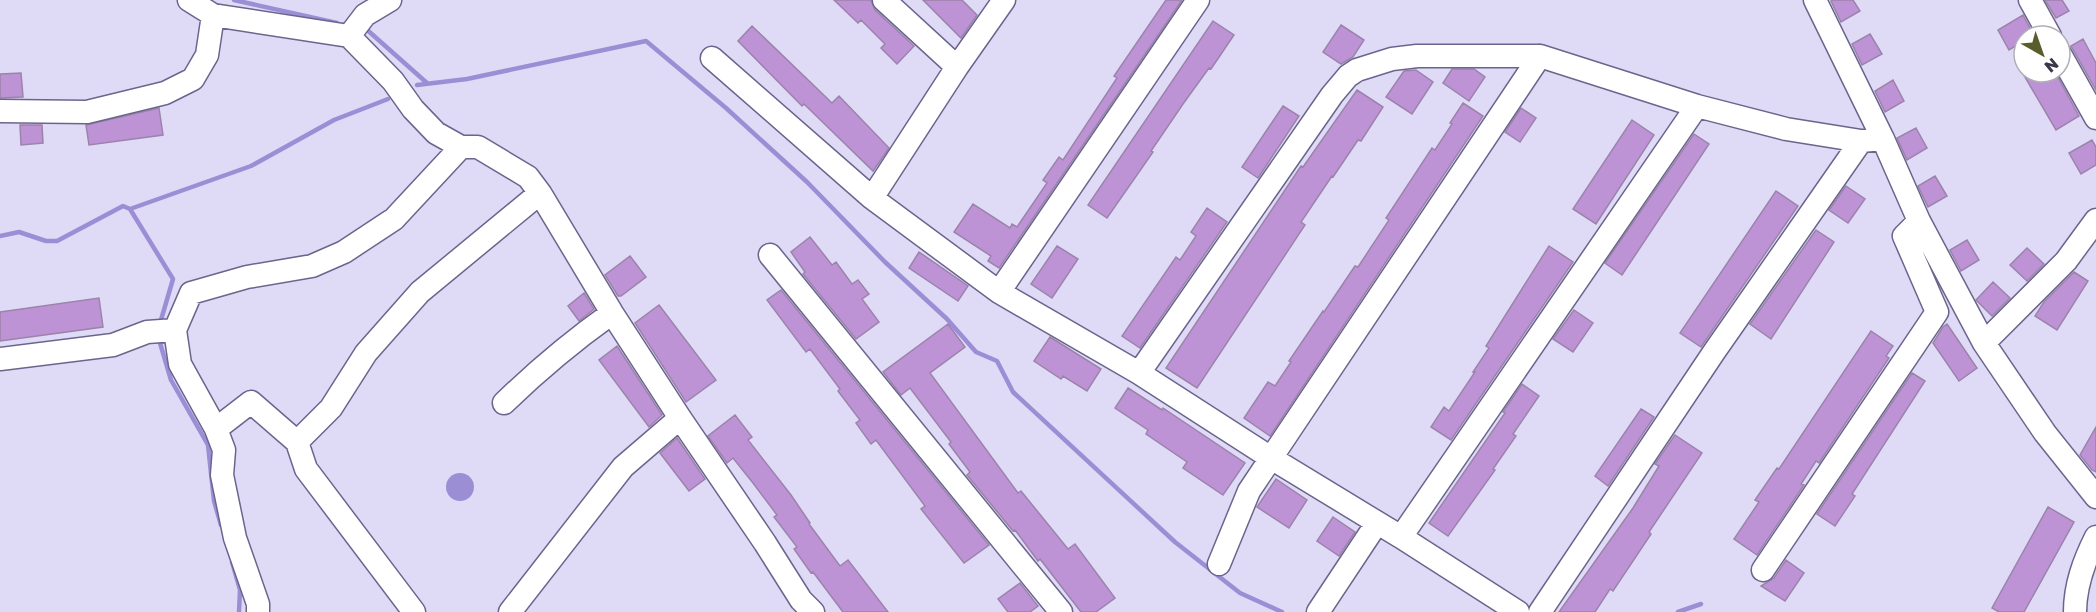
<svg xmlns="http://www.w3.org/2000/svg" width="2096" height="612" font-family="'Golos Text',sans-serif">
  <style>
    .water { fill: #9c8ed5 }
    .lines { fill: none; stroke-linecap: round; stroke-linejoin: round }
    .stream { stroke: #9c8ed5; stroke-width: 4.5 }
    .building { fill: #bd93d5; stroke: #9c83ab; stroke-width: 1.5 }
    .minor-casing { stroke: #6b648d; stroke-width: 25 }
    .minor { stroke: #fff; stroke-width: 22 }
  </style>
  <rect width="100%" height="100%" fill="#dfdbf7"/>
  <!-- water -->
  <path class="water" d="M446 487a14 14 0 1 1 28 0a14 14 0 1 1-28 0Z"/>
  <g class="lines">
    <!-- stream -->
    <path class="stream" d="M234,0L337,23
      M365,28L427,83
      M417,85L467,79L646,41L726,108L807,182L885,262L947,319L976,352L997,361L1013,392L1175,542L1240,593L1282,612
      M130,209L251,166L334,120L388,99
      M0,236L19,232L46,241H57L123,206L130,209L173,279L161,320
      M160,343L171,380L208,445L214,501L221,525
      M232,562L240,590L239,612
      M1678,612L1701,604"/>
  </g>
  <!-- building -->
  <path class="building" d="M834,0H871L875,10L914,46L897,64L881,48L885,44L861,20L858,23Z
    M923,0H962L977,15L961,38Z
    M1166,0H1182L999,268L988,261L991,256L954,232L973,204L1010,228L1012,224L1017,227L1047,183L1043,180L1059,157L1063,160L1117,78L1114,76Z
    M1833,0H1853L1860,11L1841,22L1831,1Z
    M2045,0H2062L2069,11L2056,18Z
    M2023,15L2032,32L2024,36V41L2009,50L1998,30Z
    M1213,21L1234,35L1211,69L1209,68L1183,104L1151,151L1153,152L1107,218L1088,205Z
    M1341,25L1364,40L1353,57L1341,64L1323,52Z
    M752,26L832,103L839,96L889,148L873,171L804,104L802,106L738,41Z
    M1870,34L1882,54L1862,65L1852,44Z
    M2083,39L2096,63V90L2071,46Z
    M1452,69H1474L1485,77L1469,101L1443,83Z
    M1416,70L1433,82L1412,114L1386,97L1404,71Z
    M2022,72H2055L2079,116L2056,130Z
    M21,73L23,97L0,98V74Z
    M1893,80L1904,101L1885,112L1875,91Z
    M1357,90L1383,107L1361,141L1358,140L1333,177L1332,176L1301,222L1305,225L1197,388L1166,368L1301,166L1303,167Z
    M1463,103L1483,116L1270,436L1244,418L1268,382L1275,386L1291,362L1289,361L1323,311L1324,312L1355,266L1358,267L1389,220L1386,218L1432,148L1435,150L1452,124L1450,123Z
    M1283,106L1299,116L1258,178L1242,167Z
    M159,108L163,135L89,145L86,125Z
    M1521,108L1536,118L1520,142L1505,132Z
    M1632,120L1654,135L1596,224L1573,209Z
    M20,125H42L43,143L21,145Z
    M1916,128L1927,148L1907,160L1897,138Z
    M1694,134L1709,144L1622,275L1605,263Z
    M2092,140L2096,147V165L2081,174L2069,153Z
    M1935,176L1947,196L1928,207L1918,186Z
    M1846,186L1865,199L1848,223L1829,210Z
    M1776,191L1798,206L1701,347L1680,333Z
    M1207,208L1227,222L1140,348L1122,336L1176,257L1180,260L1196,236L1191,232Z
    M1816,230L1834,242L1771,339L1750,324Z
    M810,237L832,265L836,262L852,284L858,280L869,294L862,299L879,322L856,339L803,274L805,272L791,252Z
    M1967,240L1979,260L1961,271L1950,250Z
    M1057,246L1078,259L1052,298L1031,284Z
    M1549,246L1573,262L1451,440L1431,427L1444,407L1449,411L1475,372H1473L1489,348L1486,346Z
    M2027,248L2044,264L2027,281L2010,265Z
    M919,252L968,286L958,301L909,268Z
    M630,256L646,277L621,296H618L605,275Z
    M2074,272L2088,281L2057,330L2035,316L2044,302Z
    M1993,282L2010,298L1992,316L1976,300Z
    M781,290L989,545L964,563L921,509L925,506L876,440L871,444L856,423L860,420L838,391L840,389L810,349L806,352L767,300Z
    M584,293L594,309L579,321L568,306Z
    M99,298L103,327L0,341V312Z
    M659,305L716,380L686,402L635,323Z
    M1574,310L1593,323L1573,352L1553,339Z
    M948,324L965,347L930,373L1018,493L1021,491L1068,549L1075,544L1115,598L1096,612H1081L1040,559L1038,561L1015,530L1013,531L967,475L970,472L949,444L951,442L910,388L901,395L883,372Z
    M1947,324L1977,368L1959,381L1933,343L1943,327Z
    M1871,331L1893,346L1886,356L1889,358L1819,463L1816,461L1801,484L1804,485L1757,555L1734,539L1759,502L1755,500L1777,468L1779,469Z
    M1050,337L1101,369L1087,391L1063,376L1061,379L1034,361Z
    M617,346L662,415L649,427L599,360Z
    M1912,373L1925,381L1852,494L1855,496L1835,526L1817,514Z
    M1522,384L1539,396L1513,434L1516,436L1493,469L1495,470L1448,536L1429,523L1505,413L1503,412Z
    M1128,388L1162,410L1163,408L1245,463L1223,495L1183,468L1187,462L1146,434L1148,430L1115,408Z
    M1641,409L1654,417L1608,486L1595,476Z
    M735,415L752,437L748,440L791,495L810,523L809,524L840,566L848,560L888,612H843L813,572L811,573L794,549L797,547L774,517L777,515L753,483L733,458L727,463L708,436Z
    M2096,427V472L2092,470L2080,455Z
    M1675,435L1702,453L1649,532L1651,534L1613,591L1610,589L1595,612H1559L1633,508L1659,466L1655,464Z
    M677,438L705,479L689,491L660,453Z
    M1276,479L1307,500L1289,528L1257,507Z
    M2048,507L2074,522L2024,612H1999L1992,608Z
    M1333,517L1355,532L1339,556L1317,541Z
    M1786,560L1804,573L1785,601L1761,586L1774,578Z
    M1020,583L1038,606L1030,612H1008L998,599Z"/>
  <g class="lines">
    <!-- minor casing -->
    <g class="minor-casing">
      <path id="minor" d="M189,0L213,15L349,36L393,81L413,109L436,133L461,147H478L528,177L540,193L612,313L680,418L765,543L801,600L813,612
        M884,0L957,67
        M1815,0L1883,139L1919,221L1984,343L2045,433L2096,497
        M2030,0L2050,36
        M349,36L365,15L390,0
        M2060,54L2096,118
        M712,58L872,198L999,292L1139,373L1271,458L1401,537L1518,612
        M0,111L87,112L165,93L193,79L207,55L213,15
        M872,198L957,67L1004,0
        M770,255L1061,612
        M999,292L1198,0
        M1984,343L2066,261L2096,220
        M0,359L113,345L147,332L175,330
        M1139,373L1332,95L1348,76L1357,70L1392,59L1417,56H1540L1697,106L1786,129L1861,141L1883,139
        M504,403C538,370 574,340 612,313
        M216,429L251,402L297,442L306,469L414,612
        M297,442L331,408L366,353L420,292L540,193
        M1401,537L1697,106
        M1219,564L1249,491L1540,56
        M1763,570L1937,312L1904,236L1919,221
        M258,612V604L235,538L222,475L224,450L216,429L180,364L175,330L191,293L247,277L312,266L344,252L394,219L461,147
        M510,612L623,467L680,418
        M1318,612L1377,523
        M1540,612L1714,352L1861,141
        M2075,612C2075,585 2084,561 2096,537"/>
    </g>
    <!-- minor -->
    <use href="#minor" class="minor"/>
  </g>
  <!-- north arrow -->
  <g transform="translate(2042 54) rotate(140)"><circle r="28" fill="#ffffff" stroke="#b0afb7" stroke-width="1.5"/>
  <path d="M0-4.5L10 22L0 15L-10 22Z" fill="#595d2a"/>
  <text y="-9" font-size="16" font-weight="bold" text-anchor="middle" fill="#3a374a">N</text>
  </g>
</svg>
